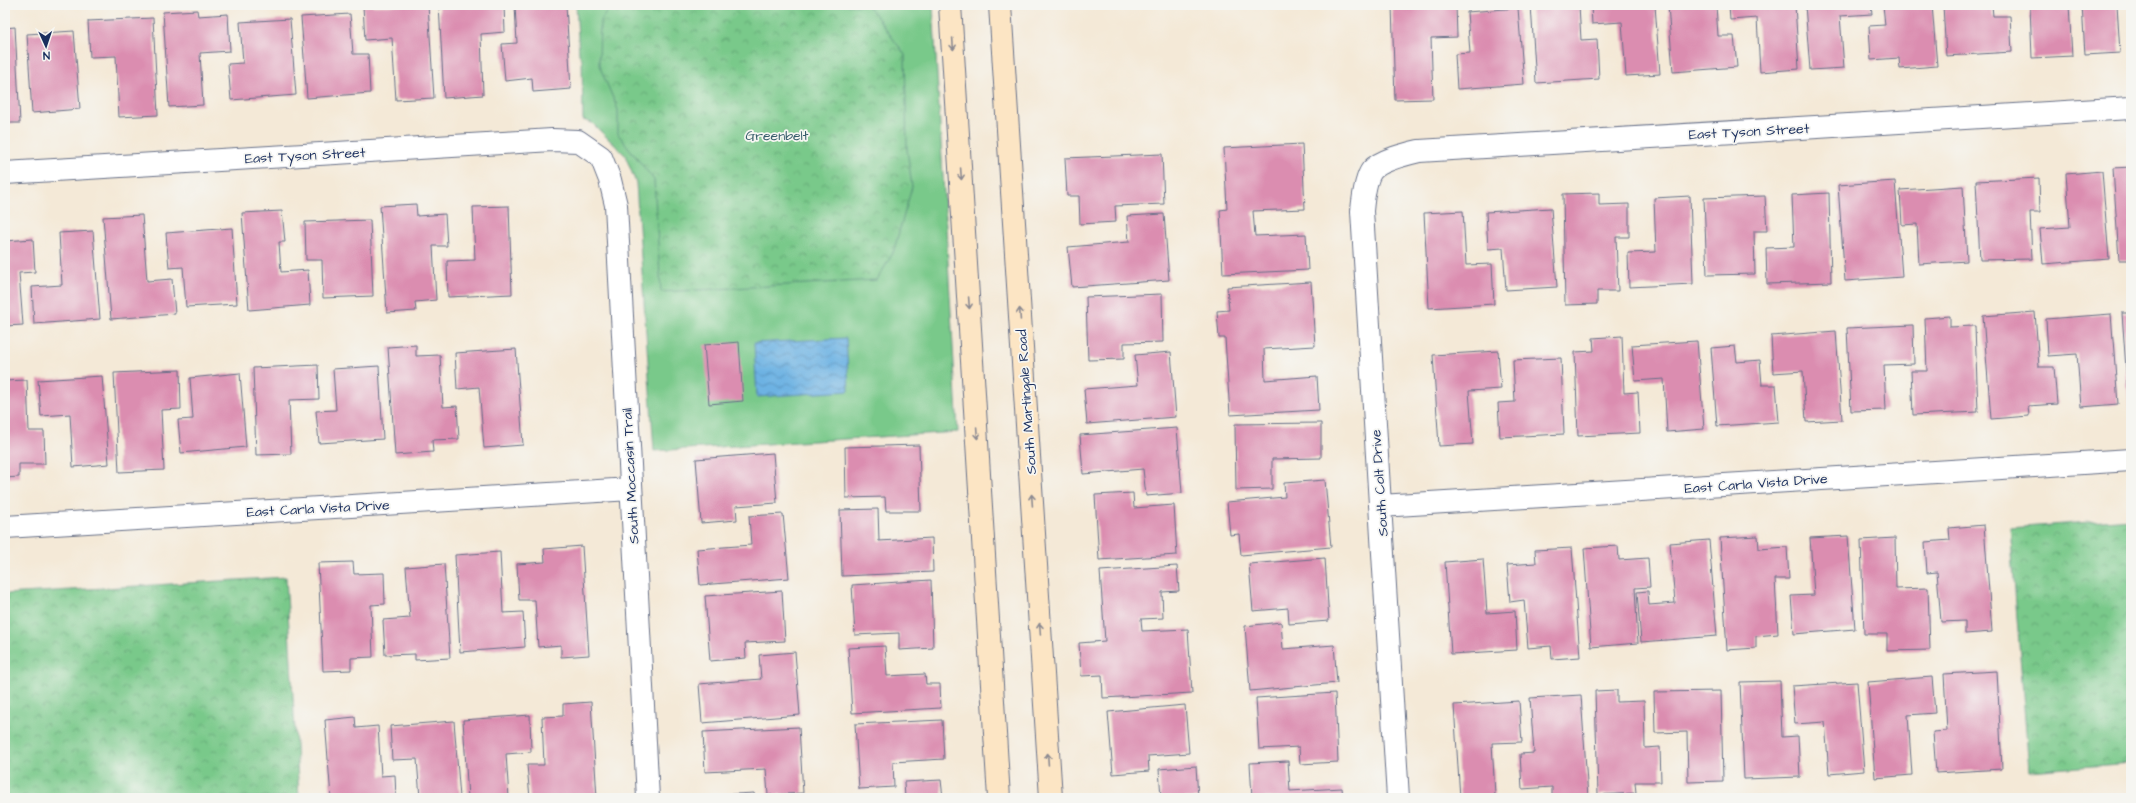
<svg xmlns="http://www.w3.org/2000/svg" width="2136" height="803" font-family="'Architects Daughter',sans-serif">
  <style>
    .grass { fill: #79c98a; stroke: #4a7c74 }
    .park { fill: url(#park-crowns); stroke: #4a7c74 }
    .water { fill: url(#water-waves); stroke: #4470a0 }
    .building { fill: #db8db0 }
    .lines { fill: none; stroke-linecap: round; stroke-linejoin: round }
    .street-casing { stroke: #677088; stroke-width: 24 }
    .secondary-casing { stroke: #677088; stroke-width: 24 }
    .street { stroke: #fff; stroke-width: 22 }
    .secondary { stroke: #fce5c4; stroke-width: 22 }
    .oneway { stroke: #8c8a91 }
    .labels { text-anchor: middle; stroke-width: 3.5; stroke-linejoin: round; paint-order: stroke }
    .street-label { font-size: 14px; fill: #1b2f5e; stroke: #f6f6f2 }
    .park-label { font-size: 14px; fill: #375d6b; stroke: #f6f6f2 }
  </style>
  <defs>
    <pattern id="park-crowns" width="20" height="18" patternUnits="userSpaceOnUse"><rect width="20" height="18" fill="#79c98a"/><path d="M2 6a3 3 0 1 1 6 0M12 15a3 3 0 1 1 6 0" fill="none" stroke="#62a474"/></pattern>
    <pattern id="water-waves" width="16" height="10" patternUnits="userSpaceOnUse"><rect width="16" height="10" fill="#6db2e3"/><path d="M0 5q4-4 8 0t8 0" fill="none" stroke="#5991bb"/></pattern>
  </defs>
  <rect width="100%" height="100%" fill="#f6f6f2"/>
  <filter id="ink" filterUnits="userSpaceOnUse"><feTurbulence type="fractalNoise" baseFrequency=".025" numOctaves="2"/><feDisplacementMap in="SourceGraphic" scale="8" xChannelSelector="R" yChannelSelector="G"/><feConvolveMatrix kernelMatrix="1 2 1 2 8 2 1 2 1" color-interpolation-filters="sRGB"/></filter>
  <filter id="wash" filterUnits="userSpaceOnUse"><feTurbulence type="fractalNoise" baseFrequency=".012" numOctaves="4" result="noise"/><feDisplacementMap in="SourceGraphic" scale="16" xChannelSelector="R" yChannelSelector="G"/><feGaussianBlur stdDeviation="0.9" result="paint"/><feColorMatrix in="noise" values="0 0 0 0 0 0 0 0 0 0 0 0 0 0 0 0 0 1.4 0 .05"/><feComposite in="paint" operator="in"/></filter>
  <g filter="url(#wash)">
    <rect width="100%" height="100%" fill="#f4e9d7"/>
    <!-- grass -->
    <path class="grass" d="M576,5H933L958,432L654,451L636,183L625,155L592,123L583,120L582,59L579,54Z"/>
    <!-- park -->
    <path class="park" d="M611,5H865L872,10L905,55L907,149L912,187L893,253L877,280L661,292L654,180L618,134V110L599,65L600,22Z
      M2131,519V763L2029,771L2010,528Z
      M286,577L299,798H5V594Z"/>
    <!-- water -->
    <path class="water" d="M846,338L849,391L757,397L754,343Z"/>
    <g id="blocks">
      <!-- building -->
      <path class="building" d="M428,5L434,98L396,100L392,38L365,40L363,6Z
        M439,5H504L505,32L481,34L483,95L444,98Z
        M515,5H566L571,89L533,92L532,78L505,81L502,44L517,43Z
        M1392,5H1456L1457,37L1431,38L1433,99L1395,100Z
        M1531,5H1579L1581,40L1597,39L1599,79L1536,83Z
        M1591,5H1655L1660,74L1626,76L1622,22L1592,24Z
        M1668,5H1716L1718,36H1734L1737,67L1673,72Z
        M1729,5H1795L1799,69L1760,72L1757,18L1730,20Z
        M1805,5H1871L1872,14L1840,16L1844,68L1810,70Z
        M1883,5H1932L1937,66L1900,69L1899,58L1871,60L1869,26L1885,25Z
        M1943,5H1992L1993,16H2010L2012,52L1946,56Z
        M2030,5H2069L2072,56L2032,58Z
        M2082,5H2117L2120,53L2085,55Z
        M1518,8L1524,84L1457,89L1455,54L1470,53L1467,12Z
        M197,10L198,16L228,14L230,51L200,53L203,105L169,107L163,12Z
        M350,14L353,54H368L370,93L307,98L301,17Z
        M153,18L158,115L119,117L116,56L90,57L88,21Z
        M290,19L296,95L231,100L228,64L243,63L240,22Z
        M15,27L20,123H5V28Z
        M74,31L80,109L32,113L27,34Z
        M1302,144L1305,209L1253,211L1255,236L1306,234L1308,270L1223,274L1220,210L1227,209L1224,148Z
        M1162,154L1164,204L1115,206L1116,222L1080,224L1079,196H1067L1065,158Z
        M2131,167V260H2119L2113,168Z
        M2102,171L2109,259L2043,264L2040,229L2070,227L2066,174Z
        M2039,178L2040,212H2030L2032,259L1980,260L1976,181Z
        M1895,181L1902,277L1845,281L1838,185Z
        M1963,186L1967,261L1919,264L1917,224L1902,225L1900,190Z
        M1599,193V205L1629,204V237H1616L1618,291H1597V304L1565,305L1563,194Z
        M1829,193L1831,282L1767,284L1766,248L1794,247L1792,195Z
        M1690,196L1693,284L1629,287L1628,253L1656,252L1654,198Z
        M1765,196L1767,231H1754L1755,274L1707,275L1704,198Z
        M416,204L417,216L445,214L447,246H433L436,300L415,302L416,311L387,313L380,206Z
        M509,206L512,294L448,297L447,261L475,260L473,207Z
        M1551,208L1557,287L1506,290L1503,248L1488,249L1486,212Z
        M282,211L285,242H279L281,272L308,270L310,305L249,310L242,213Z
        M1463,211L1466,265L1492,264L1494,304L1429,308L1424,213Z
        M1164,214L1169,280L1072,287L1068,247L1129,242L1127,216Z
        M142,215L147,281L172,279L175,314L111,319L103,217Z
        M370,220L373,296L323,298L322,260H306L305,222Z
        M232,228L237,304L186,307L183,267L169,268L166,233Z
        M93,231L100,319L34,324L32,287L62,285L59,233Z
        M33,239L35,272L19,273L23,325L5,326V241Z
        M1311,282L1315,346L1264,349L1265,380L1317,376L1319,410L1230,415L1225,338H1219L1217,311L1229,310L1227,287Z
        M1162,294L1163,342L1124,343V359L1088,360L1086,297Z
        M2035,312L2039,367H2054L2057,404L2028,406L2029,416L1991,419L1983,316Z
        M2122,313H2131V411H2129Z
        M2111,314L2118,404L2081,407L2077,354L2048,356L2046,319Z
        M1950,316V327L1975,326L1978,412L1913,415L1911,371H1927L1925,318Z
        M1913,325L1914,364L1884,365L1886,410L1851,411L1847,328Z
        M1836,331L1842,420L1806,422L1803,371L1773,373L1771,336Z
        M1622,336L1624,393L1638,392L1640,433L1578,436L1575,352L1594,351L1593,338Z
        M1697,341L1704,429L1667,432L1664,379L1635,381L1632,345Z
        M739,342L743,401L709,404L704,345Z
        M416,345V356L440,355L443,407L457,406L459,439L432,440L433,452L395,455L388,347Z
        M1735,346L1737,362L1760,360L1762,385H1776L1779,422L1717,426L1711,348Z
        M516,349L523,445L484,448L479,387L457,389L455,353Z
        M1498,351L1501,389L1469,391L1473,444L1439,446L1433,355Z
        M1171,352L1176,417L1087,424L1084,389L1138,385L1135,355Z
        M1561,358L1564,434L1500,437L1498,403L1515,402L1513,360Z
        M318,365L319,399L289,400L291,454L256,455L253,368Z
        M379,366L383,439L319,443L316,411L336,410L333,369Z
        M180,370L181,409L161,410L164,470L119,472L114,373Z
        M240,373L246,447L181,453L178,420L193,419L190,378Z
        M102,376L109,464L73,467L70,414L41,416L38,380Z
        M27,380L29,431H44L45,464H19V477L5,478V381Z
        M1321,423V458L1272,459V489L1236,490L1235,424Z
        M1177,428L1182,493L1146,496L1143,469L1083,474L1080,435Z
        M919,445L921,511H886L885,497L846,498L845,447Z
        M773,453L777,503L736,506L737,520L701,523L696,459Z
        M1325,480L1331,547L1241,555L1239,534L1230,535L1227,502L1285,497L1284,483Z
        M1133,493L1134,508L1174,505L1177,555L1099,560L1095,495Z
        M878,509L879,541L932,538L933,572L842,576L840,510Z
        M783,514L789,578L700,585L697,549L751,545L749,516Z
        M1984,525L1992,632L1965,634V621L1941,622L1937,572L1927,573L1925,542L1950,540L1949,528Z
        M1758,536L1759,549L1787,547L1789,579H1775L1778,634L1756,636V648L1727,650L1720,538Z
        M1848,536L1855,629L1794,634L1791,596L1814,595L1810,538Z
        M1895,538L1896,589L1928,588L1930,650L1887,651V634H1864L1861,540Z
        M1709,540L1717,636L1641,642L1637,592L1648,591L1649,605L1675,603L1670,543Z
        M582,546L589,655L561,657V645L538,647L535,600H519L517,564L545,562L544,549Z
        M1618,546L1619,560L1648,558L1650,587L1635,588L1638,643L1591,647L1584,548Z
        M1572,548L1580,657L1552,659L1551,646L1528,648L1524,600L1510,602L1507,565L1536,563L1535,550Z
        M500,552L503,613L523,612L525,647L460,652L455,555Z
        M1325,558L1329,621L1289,624L1288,608L1253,611L1249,564Z
        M1483,559L1487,613L1515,611L1517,650L1451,654L1445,562Z
        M353,562L354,574L384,573L385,604L371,605L373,657L351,658V670L323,671L318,563Z
        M444,564L450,658L415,660V654L385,655L383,620L410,618L406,567Z
        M1177,566L1179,591L1162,592L1163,618L1141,619L1142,631L1188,629L1192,693L1103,698L1102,675L1081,676L1079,643L1105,641L1100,571Z
        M931,580L933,648L899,650V633L855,635L852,585Z
        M782,591L785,641L745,643L746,658L710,661L705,596Z
        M1281,622L1283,649L1334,645L1337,683L1250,691L1245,626Z
        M885,646L887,676L925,674L926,684H940L941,708L852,713L848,648Z
        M795,652L800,715L702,723L699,684L761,679L759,655Z
        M1997,671L2002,769L1936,773L1933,732L1947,731L1944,674Z
        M1932,677L1935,713L1908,715L1912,775L1875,778L1868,682Z
        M1780,681L1782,737L1798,736L1800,777L1744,779L1740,682Z
        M1857,682L1864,771L1829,774L1825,722L1795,724L1792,686Z
        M1617,690V702L1644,701L1645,748L1660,747L1661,782H1635L1636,793L1598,795L1595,691Z
        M1721,691L1723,781L1688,782L1687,732L1655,733L1654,692Z
        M1335,693L1338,762L1300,764L1299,747L1259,749L1256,698Z
        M1581,695L1588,798H1552V787L1522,789L1520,754L1534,753L1530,698Z
        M1519,701L1522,742L1492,743L1495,795L1460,798L1454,705Z
        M591,702L597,798H530L527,765H544L542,717L563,716V704Z
        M1185,705L1189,753L1148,756L1149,771L1113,774L1108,712Z
        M530,715L531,752L506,754L509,798H468L463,720Z
        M355,717L356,728L378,726L381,776L395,775L396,798H331L325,720Z
        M942,720L944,759L893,762L894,787L859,789L855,724Z
        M454,721L460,798H420L417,759L392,760L390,726Z
        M799,727L803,793L768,795L766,769L705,772L703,732Z
        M1288,761L1290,791L1342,788L1343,798H1252L1250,763Z
        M1196,766L1198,798H1157L1161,797L1159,769Z
        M941,780L943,798H905L904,782Z
        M754,793L755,798H718V795Z"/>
    </g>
  </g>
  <g filter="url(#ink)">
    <use href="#blocks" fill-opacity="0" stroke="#677088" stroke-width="1"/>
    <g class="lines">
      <!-- street casing -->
      <g class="street-casing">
        <path id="street" d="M5,173L552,140L578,141L601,157L610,180L616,205L648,798
          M1380,506L2131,460
          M5,527L631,489
          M1398,798L1362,211C1363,200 1365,179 1372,170C1381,160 1406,154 1419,151L2131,108"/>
      </g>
      <!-- secondary casing -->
      <g class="secondary-casing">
        <path id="secondary" d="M950,5L999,798
          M1000,5L1051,798"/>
      </g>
      <!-- street -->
      <use href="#street" class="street"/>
      <!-- secondary -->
      <use href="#secondary" class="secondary"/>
    </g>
    <!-- one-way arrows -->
    <defs><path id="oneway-shaft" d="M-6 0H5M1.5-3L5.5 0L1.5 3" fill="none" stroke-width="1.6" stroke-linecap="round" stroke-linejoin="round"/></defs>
    <g class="oneway">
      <use href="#oneway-shaft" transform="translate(953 44) rotate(86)"/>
      <use href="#oneway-shaft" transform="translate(961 174) rotate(86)"/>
      <use href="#oneway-shaft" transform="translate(969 303) rotate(86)"/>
      <use href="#oneway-shaft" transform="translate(1020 314) rotate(-94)"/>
      <use href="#oneway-shaft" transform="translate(977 433) rotate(86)"/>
      <use href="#oneway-shaft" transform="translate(1032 500) rotate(-94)"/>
      <use href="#oneway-shaft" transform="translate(1040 629) rotate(-94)"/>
      <use href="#oneway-shaft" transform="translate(1048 759) rotate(-94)"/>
    </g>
  </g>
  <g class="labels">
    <!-- street labels -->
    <g class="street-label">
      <text transform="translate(1749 131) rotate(-3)" y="5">East Tyson Street</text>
      <text transform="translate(305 155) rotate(-3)" y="5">East Tyson Street</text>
      <text transform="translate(1026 402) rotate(-94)" y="5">South Martingale Road</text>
      <text transform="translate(630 476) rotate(-93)" y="5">South Moccasin Trail</text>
      <text transform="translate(1379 483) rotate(-94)" y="5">South Colt Drive</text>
      <text transform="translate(1756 483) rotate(-4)" y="5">East Carla Vista Drive</text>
      <text transform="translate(318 508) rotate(-3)" y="5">East Carla Vista Drive</text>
    </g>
    <!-- park labels -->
    <g class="park-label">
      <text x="777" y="140">Greenbelt</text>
    </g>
  </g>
  <!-- margin -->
  <rect width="2136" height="803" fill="none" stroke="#f6f6f2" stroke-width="20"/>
  <!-- north arrow -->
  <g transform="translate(46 46) rotate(177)" stroke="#f6f6f2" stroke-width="3" paint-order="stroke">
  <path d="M0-3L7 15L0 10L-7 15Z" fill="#1b2f5e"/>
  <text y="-6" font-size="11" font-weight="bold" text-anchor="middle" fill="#1b2f5e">N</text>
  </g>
</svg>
